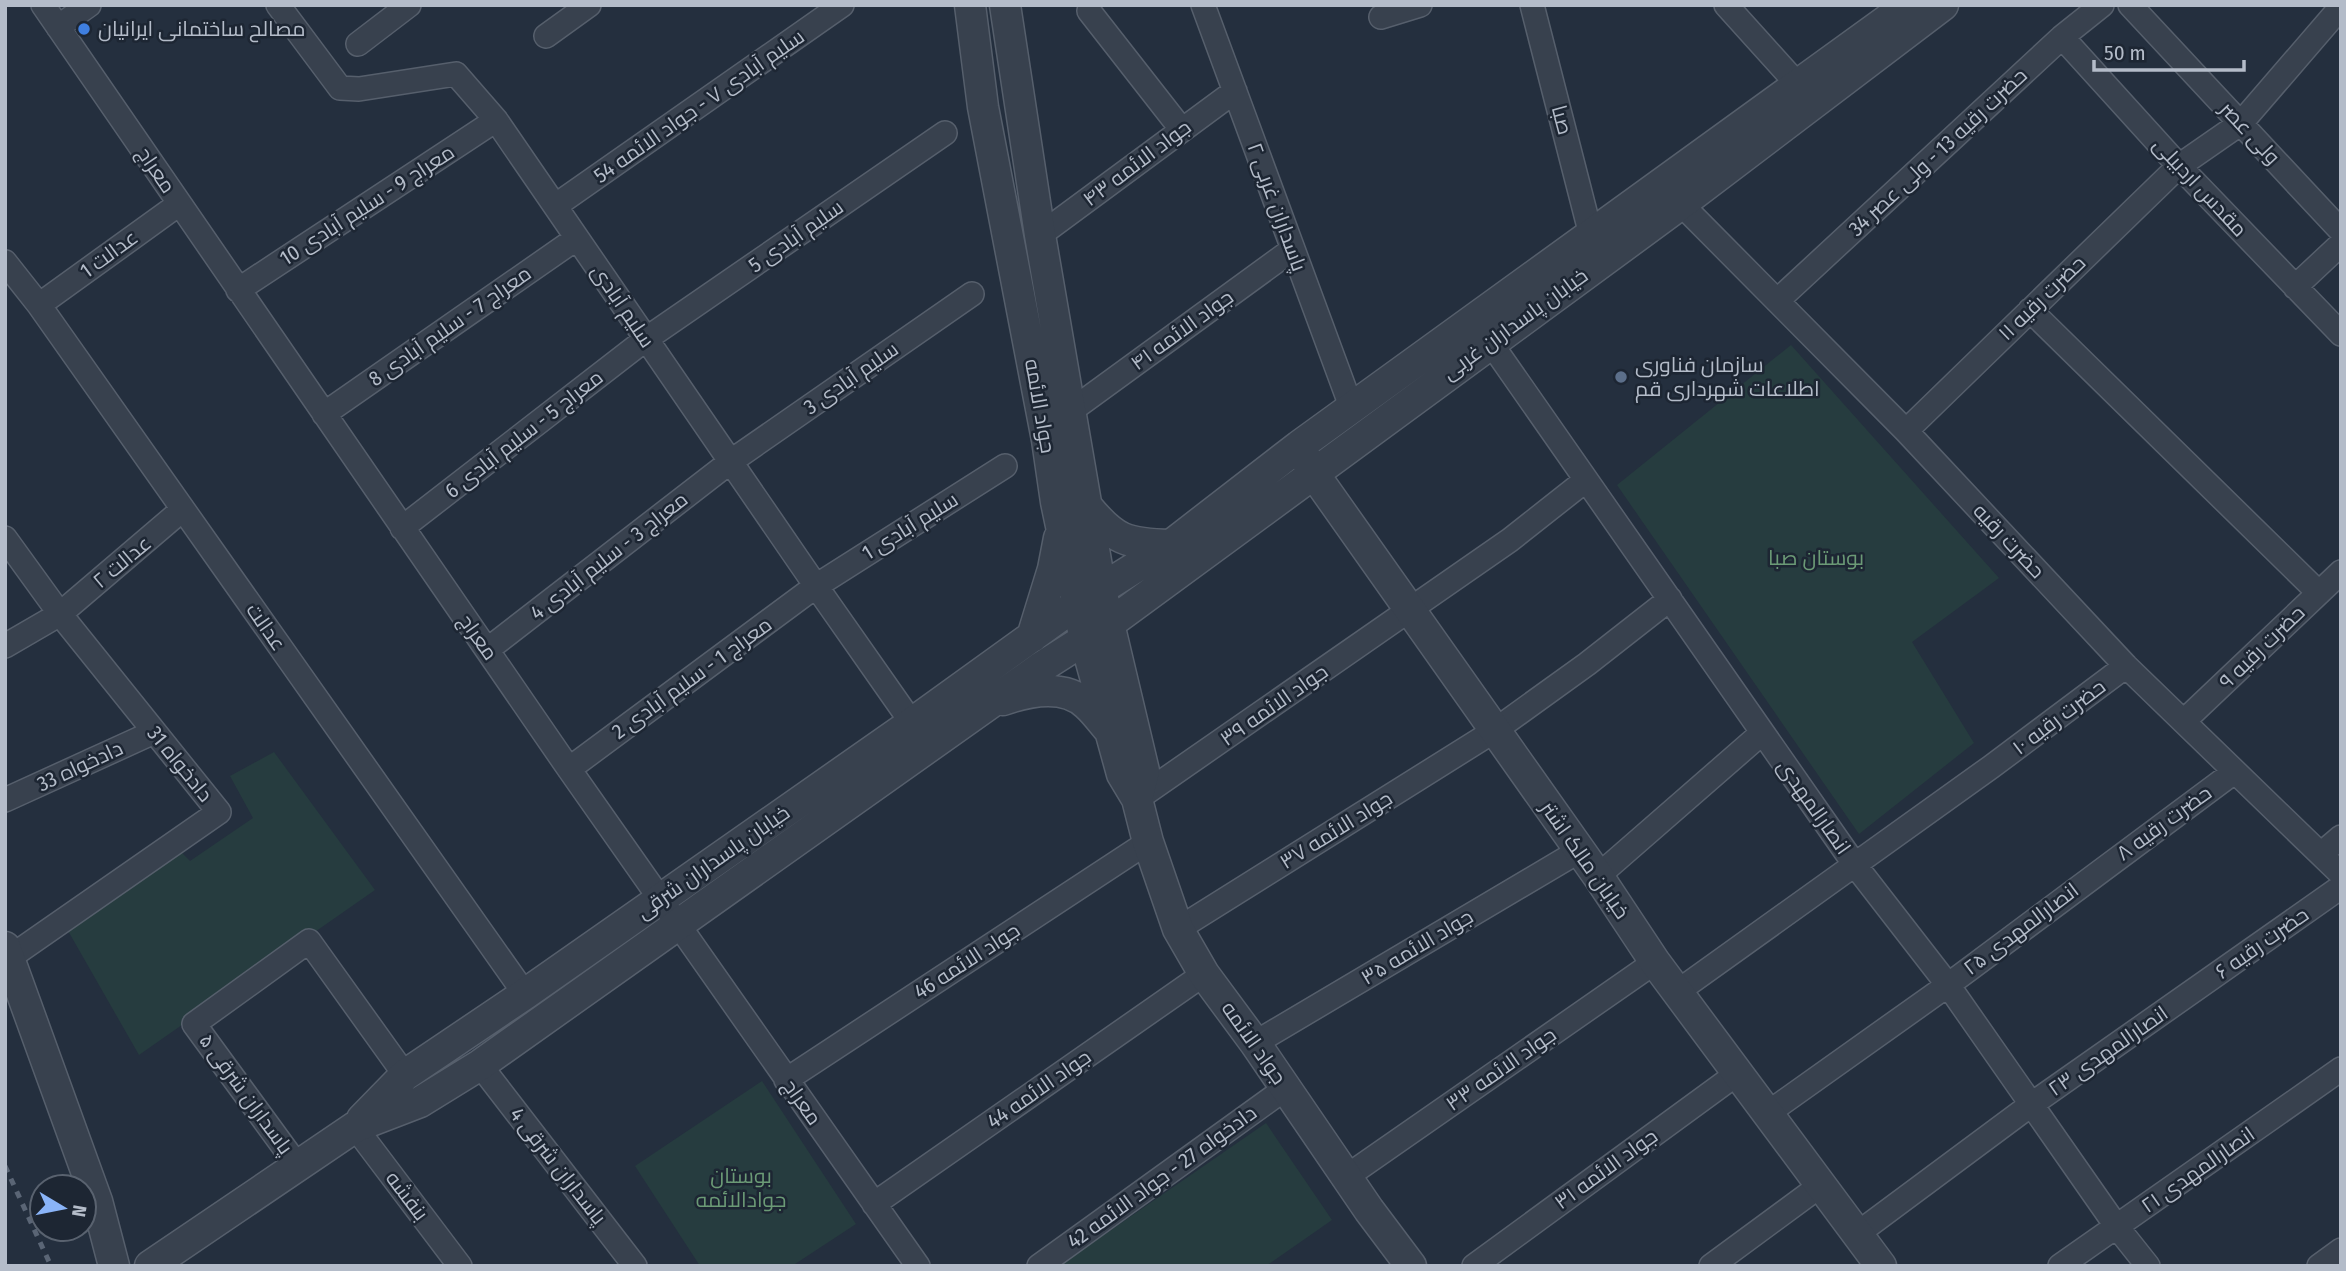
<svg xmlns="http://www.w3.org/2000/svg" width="2346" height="1271" font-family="'Fira Sans Condensed',Cairo,sans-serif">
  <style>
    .green { fill: #263c3f }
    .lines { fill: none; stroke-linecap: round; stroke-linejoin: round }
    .minor-casing { stroke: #565f6c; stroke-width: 26 }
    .tertiary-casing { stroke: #565f6c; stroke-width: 33 }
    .minor { stroke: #38414e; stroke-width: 23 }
    .tertiary { stroke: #38414e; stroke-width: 30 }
    .rail { stroke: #5a6575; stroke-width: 5; stroke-dasharray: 7 7; stroke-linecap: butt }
    .shop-dot { fill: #3f7fe0; stroke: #1d2633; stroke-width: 2.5 }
    .service-dot { fill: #5c6f8a; stroke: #1d2633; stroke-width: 2.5 }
    .labels { text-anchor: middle; stroke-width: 5; stroke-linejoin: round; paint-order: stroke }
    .poi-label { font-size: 21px; fill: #b4bcc9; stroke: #1d2633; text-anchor: start }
    .street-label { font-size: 21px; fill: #b4bcc9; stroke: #1d2633 }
    .park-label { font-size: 21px; fill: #6b9a76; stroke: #1d2633 }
  </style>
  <rect width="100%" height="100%" fill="#242f3e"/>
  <!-- green -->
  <path class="green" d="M1791,345L1999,578L1912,642L1974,743L1859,834L1617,485Z
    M274,752L375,890L139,1055L63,922L174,845L190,861L253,818L230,776Z
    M762,1081L856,1224L792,1266H700L635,1166Z
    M1266,1123L1332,1220L1266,1266H1059Z"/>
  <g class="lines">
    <!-- minor casing -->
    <g class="minor-casing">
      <path id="minor" d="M43,5L569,769L918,1266
        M278,5L340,88L359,89L456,74L496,120L816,586L912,723
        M1203,5L1352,409
        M1532,5L1591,235
        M1726,5L1799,86
        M2130,5L2341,231
        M1089,11L1182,130
        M1381,17L1420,5
        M58,27L89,5
        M546,36L589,5
        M2062,37L2179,166L2341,334
        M358,44L409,5
        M1681,204L1906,431L2126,666L2341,874
        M555,206L842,5
        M1040,235L1235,91
        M5,262L39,305L525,994
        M2295,287L2341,244
        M238,290L496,120
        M1777,301L2062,37L2102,5
        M39,305L179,204
        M2030,310L2319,593
        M1490,342L1855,865L1948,985L2117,1227L2148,1266
        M1072,410L1293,249
        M324,414L577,238
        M1906,431L2179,166L2241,123L2341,7
        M402,528L646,339L945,133
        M5,538L60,614L219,812L9,958
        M5,646L60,614L183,509
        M487,650L730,462L972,294
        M2184,721L2341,572
        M569,769L816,586L1005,466
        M1137,799L1510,540L1586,480
        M5,800L154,732
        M2321,854L2341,837
        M1598,876L1762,733
        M1178,929L1494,731L1587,664L1670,599
        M1677,992L1991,767L2126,666
        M1255,1043L1579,851
        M480,1065L635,1266
        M786,1080L1148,842
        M1768,1113L1948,985L2234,772
        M355,1127L460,1266
        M297,1165L194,1024L309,941L405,1075
        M1346,1177L1655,962
        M874,1204L1204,974
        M1857,1234L2032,1104L2341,887
        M1039,1266L1286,1088
        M1474,1266L1738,1073
        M1711,1266L1821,1185
        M2060,1266L2341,1069
        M2319,1266L2341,1250"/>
    </g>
    <!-- tertiary casing -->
    <g class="tertiary-casing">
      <path id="tertiary" d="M970,5L983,107L1047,440L1056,502L1085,640L1122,774L1137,799L1148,842L1178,929L1204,974L1255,1043L1369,1210L1411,1266
        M1005,5L1040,235L1101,590L1144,771L1137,799
        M1305,457L1314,474L1598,876L1655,962L1881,1266
        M1086,505C1114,540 1126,544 1171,545
        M1032,637L1053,569L1059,538
        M1003,700C1029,691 1065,684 1087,705C1095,712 1102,722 1109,730
        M5,947L97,1201L114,1266
        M362,1119L405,1075L525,994L912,723L1077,604L1171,545L1299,446L1908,5
        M150,1266L355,1127L420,1102L480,1065L1040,668L1109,624L1681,204L1943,5"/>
    </g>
    <!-- minor -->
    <use href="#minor" class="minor"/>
    <!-- tertiary -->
    <use href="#tertiary" class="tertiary"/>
    <!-- rail -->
    <path class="rail" d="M5,1166L51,1266"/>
  </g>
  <!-- markers -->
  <circle class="shop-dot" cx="84" cy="29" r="7"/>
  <circle class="service-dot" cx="1621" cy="377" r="7"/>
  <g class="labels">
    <!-- poi labels -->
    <g class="poi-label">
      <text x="98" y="36">مصالح ساختمانی ایرانیان</text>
      <text x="1635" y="372">سازمان فناوری<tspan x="1635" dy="24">اطلاعات شهرداری قم</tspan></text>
    </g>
    <!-- street labels -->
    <g class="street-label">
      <text transform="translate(699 106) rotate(-35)" y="7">سلیم آبادی ۷ - جواد الائمه 54</text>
      <text transform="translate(1562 120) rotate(75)" y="7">صبا</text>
      <text transform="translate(2250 133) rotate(47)" y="7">ولی عصر</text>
      <text transform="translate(1938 152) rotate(-43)" y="7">حضرت رقیه 13 - ولی عصر 34</text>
      <text transform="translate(1137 163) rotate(-37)" y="7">جواد الائمه ۴۳</text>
      <text transform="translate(156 170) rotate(56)" y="7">معراج</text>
      <text transform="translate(2200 187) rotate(47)" y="7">مقدس اردبیلی</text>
      <text transform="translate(367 205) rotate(-33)" y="7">معراج 9 - سلیم آبادی 10</text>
      <text transform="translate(1277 207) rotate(70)" y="7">پاسداران غربی ۲</text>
      <text transform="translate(796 236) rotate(-35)" y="7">سلیم آبادی 5</text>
      <text transform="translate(109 254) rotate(-36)" y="7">عدالت 1</text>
      <text transform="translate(2042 298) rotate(-44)" y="7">حضرت رقیه ۱۱</text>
      <text transform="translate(623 306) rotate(56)" y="7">سلیم آبادی</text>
      <text transform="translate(1515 324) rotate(-36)" y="7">خیابان پاسداران غربی</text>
      <text transform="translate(450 326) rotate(-35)" y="7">معراج 7 - سلیم آبادی 8</text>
      <text transform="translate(1182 330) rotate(-36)" y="7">جواد الائمه ۴۱</text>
      <text transform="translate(851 378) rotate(-35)" y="7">سلیم آبادی 3</text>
      <text transform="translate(1040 406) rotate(80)" y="7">جواد الائمه</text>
      <text transform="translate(524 434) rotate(-38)" y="7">معراج 5 - سلیم آبادی 6</text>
      <text transform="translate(910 526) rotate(-32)" y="7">سلیم آبادی 1</text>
      <text transform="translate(2009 541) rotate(47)" y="7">حضرت رقیه</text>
      <text transform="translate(609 556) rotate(-38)" y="7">معراج 3 - سلیم آبادی 4</text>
      <text transform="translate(122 562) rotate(-40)" y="7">عدالت ۲</text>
      <text transform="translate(266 627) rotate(55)" y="7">عدالت</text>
      <text transform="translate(478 637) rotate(55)" y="7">معراج</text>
      <text transform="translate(2262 647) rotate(-44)" y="7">حضرت رقیه ۹</text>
      <text transform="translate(692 678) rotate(-36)" y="7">معراج 1 - سلیم آبادی 2</text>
      <text transform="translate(1274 705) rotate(-35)" y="7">جواد الائمه ۳۹</text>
      <text transform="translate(2059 717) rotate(-37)" y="7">حضرت رقیه ۱۰</text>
      <text transform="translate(180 764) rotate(51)" y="7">دادخواه 31</text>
      <text transform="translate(80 766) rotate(-25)" y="7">دادخواه 33</text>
      <text transform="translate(1814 807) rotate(55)" y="7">انصارالمهدی</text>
      <text transform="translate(2164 823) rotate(-36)" y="7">حضرت رقیه ۸</text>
      <text transform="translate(1336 830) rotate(-32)" y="7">جواد الائمه ۳۷</text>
      <text transform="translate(1585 860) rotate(55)" y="7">خیابان مالک اشتر</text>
      <text transform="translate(713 862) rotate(-35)" y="7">خیابان پاسداران شرقی</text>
      <text transform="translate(2021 929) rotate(-37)" y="7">انصارالمهدی ۲۵</text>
      <text transform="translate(2262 943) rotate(-35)" y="7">حضرت رقیه ۶</text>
      <text transform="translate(1417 947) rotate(-31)" y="7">جواد الائمه ۳۵</text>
      <text transform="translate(967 961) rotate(-33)" y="7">جواد الائمه 46</text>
      <text transform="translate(1254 1043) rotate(55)" y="7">جواد الائمه</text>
      <text transform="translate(2108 1051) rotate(-35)" y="7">انصارالمهدی ۲۳</text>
      <text transform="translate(1501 1069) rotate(-35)" y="7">جواد الائمه ۳۳</text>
      <text transform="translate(1039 1089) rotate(-35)" y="7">جواد الائمه 44</text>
      <text transform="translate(246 1094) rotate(54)" y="7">پاسداران شرقی ۵</text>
      <text transform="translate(802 1102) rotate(55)" y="7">معراج</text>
      <text transform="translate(558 1166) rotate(52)" y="7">پاسداران شرقی 4</text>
      <text transform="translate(1606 1169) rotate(-36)" y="7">جواد الائمه ۳۱</text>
      <text transform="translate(2198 1170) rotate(-35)" y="7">انصارالمهدی ۲۱</text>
      <text transform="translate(1162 1177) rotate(-36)" y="7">دادخواه 27 - جواد الائمه 42</text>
      <text transform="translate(407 1196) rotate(53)" y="7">بنفشه</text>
    </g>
    <!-- park labels -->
    <g class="park-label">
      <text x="1816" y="565">بوستان صبا</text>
      <text x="741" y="1183">بوستان<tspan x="741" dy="24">جوادالائمه</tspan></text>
    </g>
  </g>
  <!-- border -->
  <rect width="2346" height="1271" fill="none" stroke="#b4bcc9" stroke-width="14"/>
  <!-- north arrow -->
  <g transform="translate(63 1208) rotate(100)"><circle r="33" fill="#1d2633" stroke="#59626f" stroke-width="2"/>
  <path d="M0-5L12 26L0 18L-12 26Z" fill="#8ab4f8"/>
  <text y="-10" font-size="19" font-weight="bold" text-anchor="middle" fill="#b4bcc9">N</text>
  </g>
  <!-- scale -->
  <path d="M2094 60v10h150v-10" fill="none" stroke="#b4bcc9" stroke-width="3.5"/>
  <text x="2104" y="60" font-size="21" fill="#b4bcc9" stroke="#1d2633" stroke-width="5" paint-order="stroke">50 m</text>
</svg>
